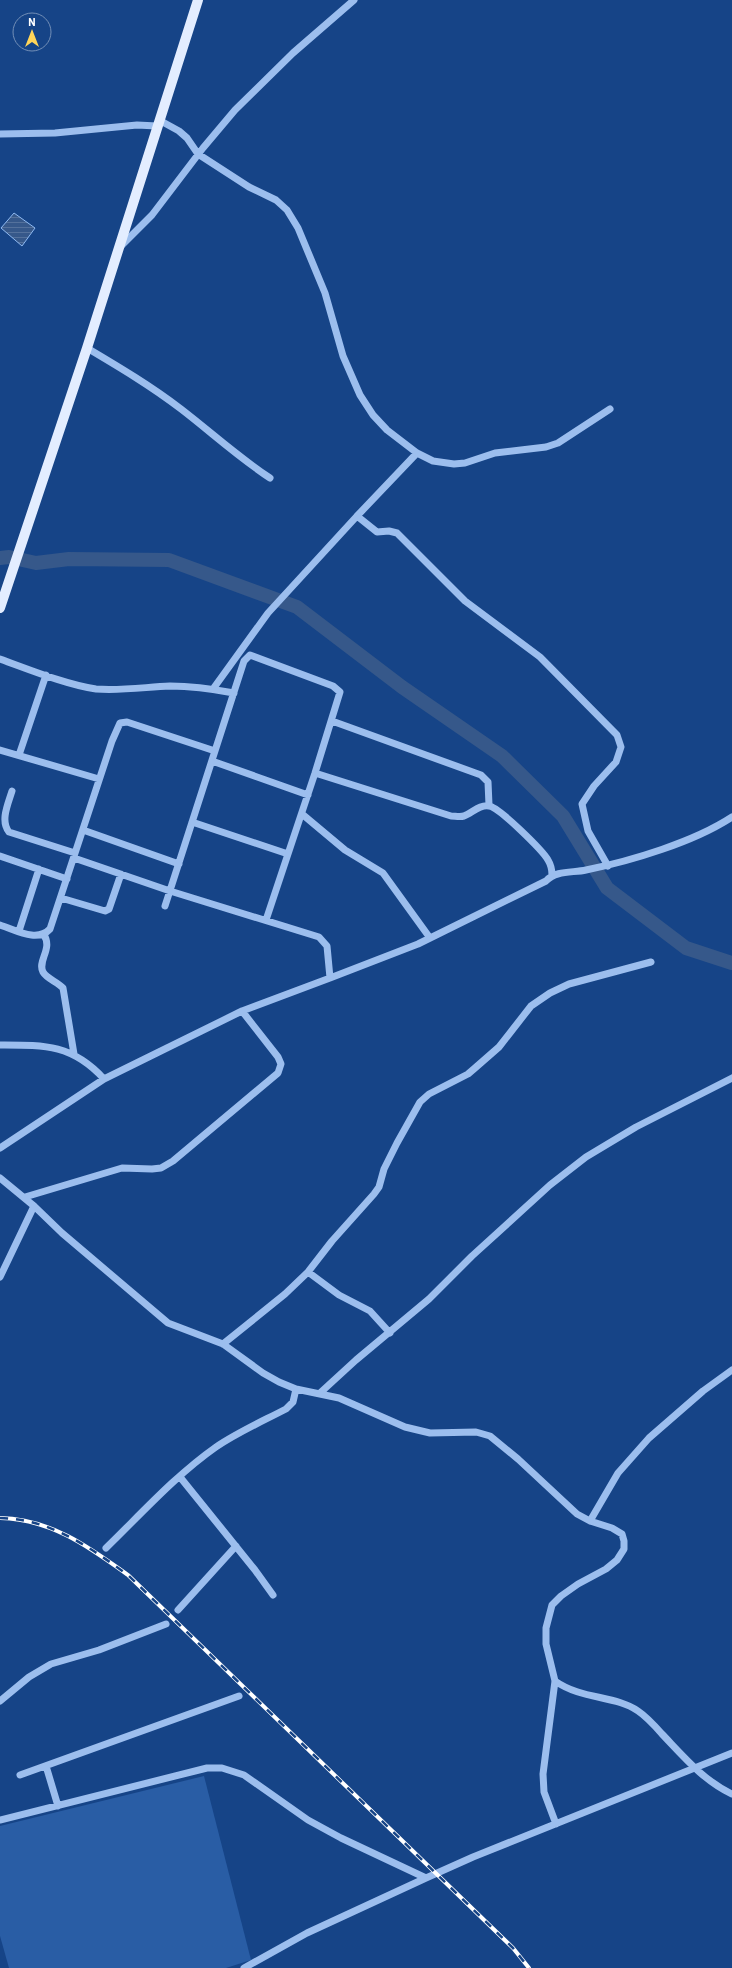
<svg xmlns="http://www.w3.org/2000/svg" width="732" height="1968" font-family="Barlow,sans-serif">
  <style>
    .pitch { fill: #295da5 }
    .water { fill: url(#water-rules); stroke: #8eb9f1 }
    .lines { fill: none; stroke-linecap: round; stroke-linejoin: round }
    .river { stroke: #36588a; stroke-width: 14 }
    .minor { stroke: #9cbeee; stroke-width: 7 }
    .major { stroke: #e3edff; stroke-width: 10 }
    .rail-casing { stroke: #fff; stroke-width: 4 }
    .rail { stroke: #164487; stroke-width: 2.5; stroke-dasharray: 8; stroke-linecap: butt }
  </style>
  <defs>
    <pattern id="water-rules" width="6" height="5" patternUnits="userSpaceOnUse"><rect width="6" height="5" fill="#36588a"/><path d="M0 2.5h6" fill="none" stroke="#54719c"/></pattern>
  </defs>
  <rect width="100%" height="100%" fill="#164487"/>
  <!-- pitch -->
  <path class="pitch" d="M204,1776L251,1960L226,1968H9L0,1936V1826Z"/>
  <!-- water -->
  <path class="water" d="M14,213L35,228L22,246L1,228Z"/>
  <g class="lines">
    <!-- river -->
    <path class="river" d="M0,558L9,557L36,563L69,559L169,560L297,607L402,687L502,756L563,816L607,888L686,948L732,963"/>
    <!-- minor -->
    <path class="minor" d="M159,120L179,131L187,138L198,154L249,187L276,200L287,210L298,228L325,293L343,356L360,395L373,415L387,430L417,453L433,461L454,464L465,463L495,453L546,447L558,443L610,409
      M0,134L55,133L137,125L157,126
      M121,246L152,215L203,148L235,110L293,53L354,0
      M87,348C119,367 151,386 181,409C211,432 238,457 270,478
      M417,453L357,516L377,532L389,531L397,533L465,601L540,657L617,735L621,747L616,762L594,786L582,804L588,831L608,866
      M0,659C28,669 67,685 96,689C121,691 146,687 170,686C191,686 213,689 234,693
      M213,689L268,613L357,516
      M332,721L481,775L488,782L489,805
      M0,750L99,779
      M19,755L46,675
      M212,761L308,795
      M315,773L451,816C455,816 460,817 464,816C472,813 480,804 489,806C499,807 543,851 548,860C551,865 552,869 552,875
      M12,791C8,804 0,821 9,832L75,853
      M302,814L345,850L383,873L430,938
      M192,822L288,854
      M83,830L179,864
      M0,856L67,879
      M61,898L105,911L109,909L121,874
      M165,906L244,661L250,655L333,686L340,692L315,773L266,920
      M0,925C16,930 37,943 50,929L112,741L120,723L127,722L215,751
      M19,931L39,869
      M44,935C53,949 37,961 43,972C47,979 58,982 63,988L74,1054
      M330,978L418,944L546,881C556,870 573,873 586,870C631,861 694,842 732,817
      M0,1045C44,1045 72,1044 104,1079
      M0,1148L104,1079L242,1011L330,978L327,946L319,937L170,891L74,858
      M0,1178L34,1206L62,1233L168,1323L223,1344L263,1373L279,1382L296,1389L339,1398L405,1427L430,1433L476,1432L490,1436L518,1459L577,1514L590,1521L612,1528L622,1534L624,1541V1549L617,1560L606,1569L578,1584L561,1596L552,1605L546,1628V1644L555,1681L543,1774L544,1792L556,1824
      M25,1197L122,1168L152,1169L161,1168L173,1161L278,1073L281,1064L278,1057L242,1011
      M308,1272L339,1295L370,1311L390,1333
      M0,1277L34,1206
      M223,1344L285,1294L308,1272L332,1241L374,1194L379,1187L384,1169L397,1143L420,1102L429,1094L468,1074L475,1068L499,1047L531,1006L550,993L569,984L651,962
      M320,1393L356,1360L429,1299L472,1256L550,1185L586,1157L636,1127L732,1078
      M180,1477L255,1570L273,1595
      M590,1521L618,1473L649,1438L703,1391L732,1370
      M106,1548C141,1514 176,1475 216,1447C238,1432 263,1421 286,1409L293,1402L296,1389
      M178,1610L236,1546
      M555,1681C582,1700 615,1695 638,1711C647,1717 655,1726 662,1734C684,1757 704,1781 732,1794
      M0,1701L29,1677L51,1664L99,1650L166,1624
      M46,1766L58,1806
      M20,1775L239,1696
      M0,1820L207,1768H222L244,1775L308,1820L341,1838L426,1878L473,1857L732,1753
      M244,1968L307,1933L426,1878"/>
    <!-- major -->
    <path class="major" d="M0,608L87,348L198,0"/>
    <!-- rail casing -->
    <g class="rail-casing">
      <path id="rail" d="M0,1518C51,1519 89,1547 128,1575L513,1948L529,1968"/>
    </g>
    <!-- rail -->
    <use href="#rail" class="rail"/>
  </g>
  <!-- north arrow -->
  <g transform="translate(32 32)"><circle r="19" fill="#164487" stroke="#738fb7"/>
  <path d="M0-3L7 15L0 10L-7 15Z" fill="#ffd559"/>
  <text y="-6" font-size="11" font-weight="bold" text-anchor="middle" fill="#ffffff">N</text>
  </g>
</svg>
